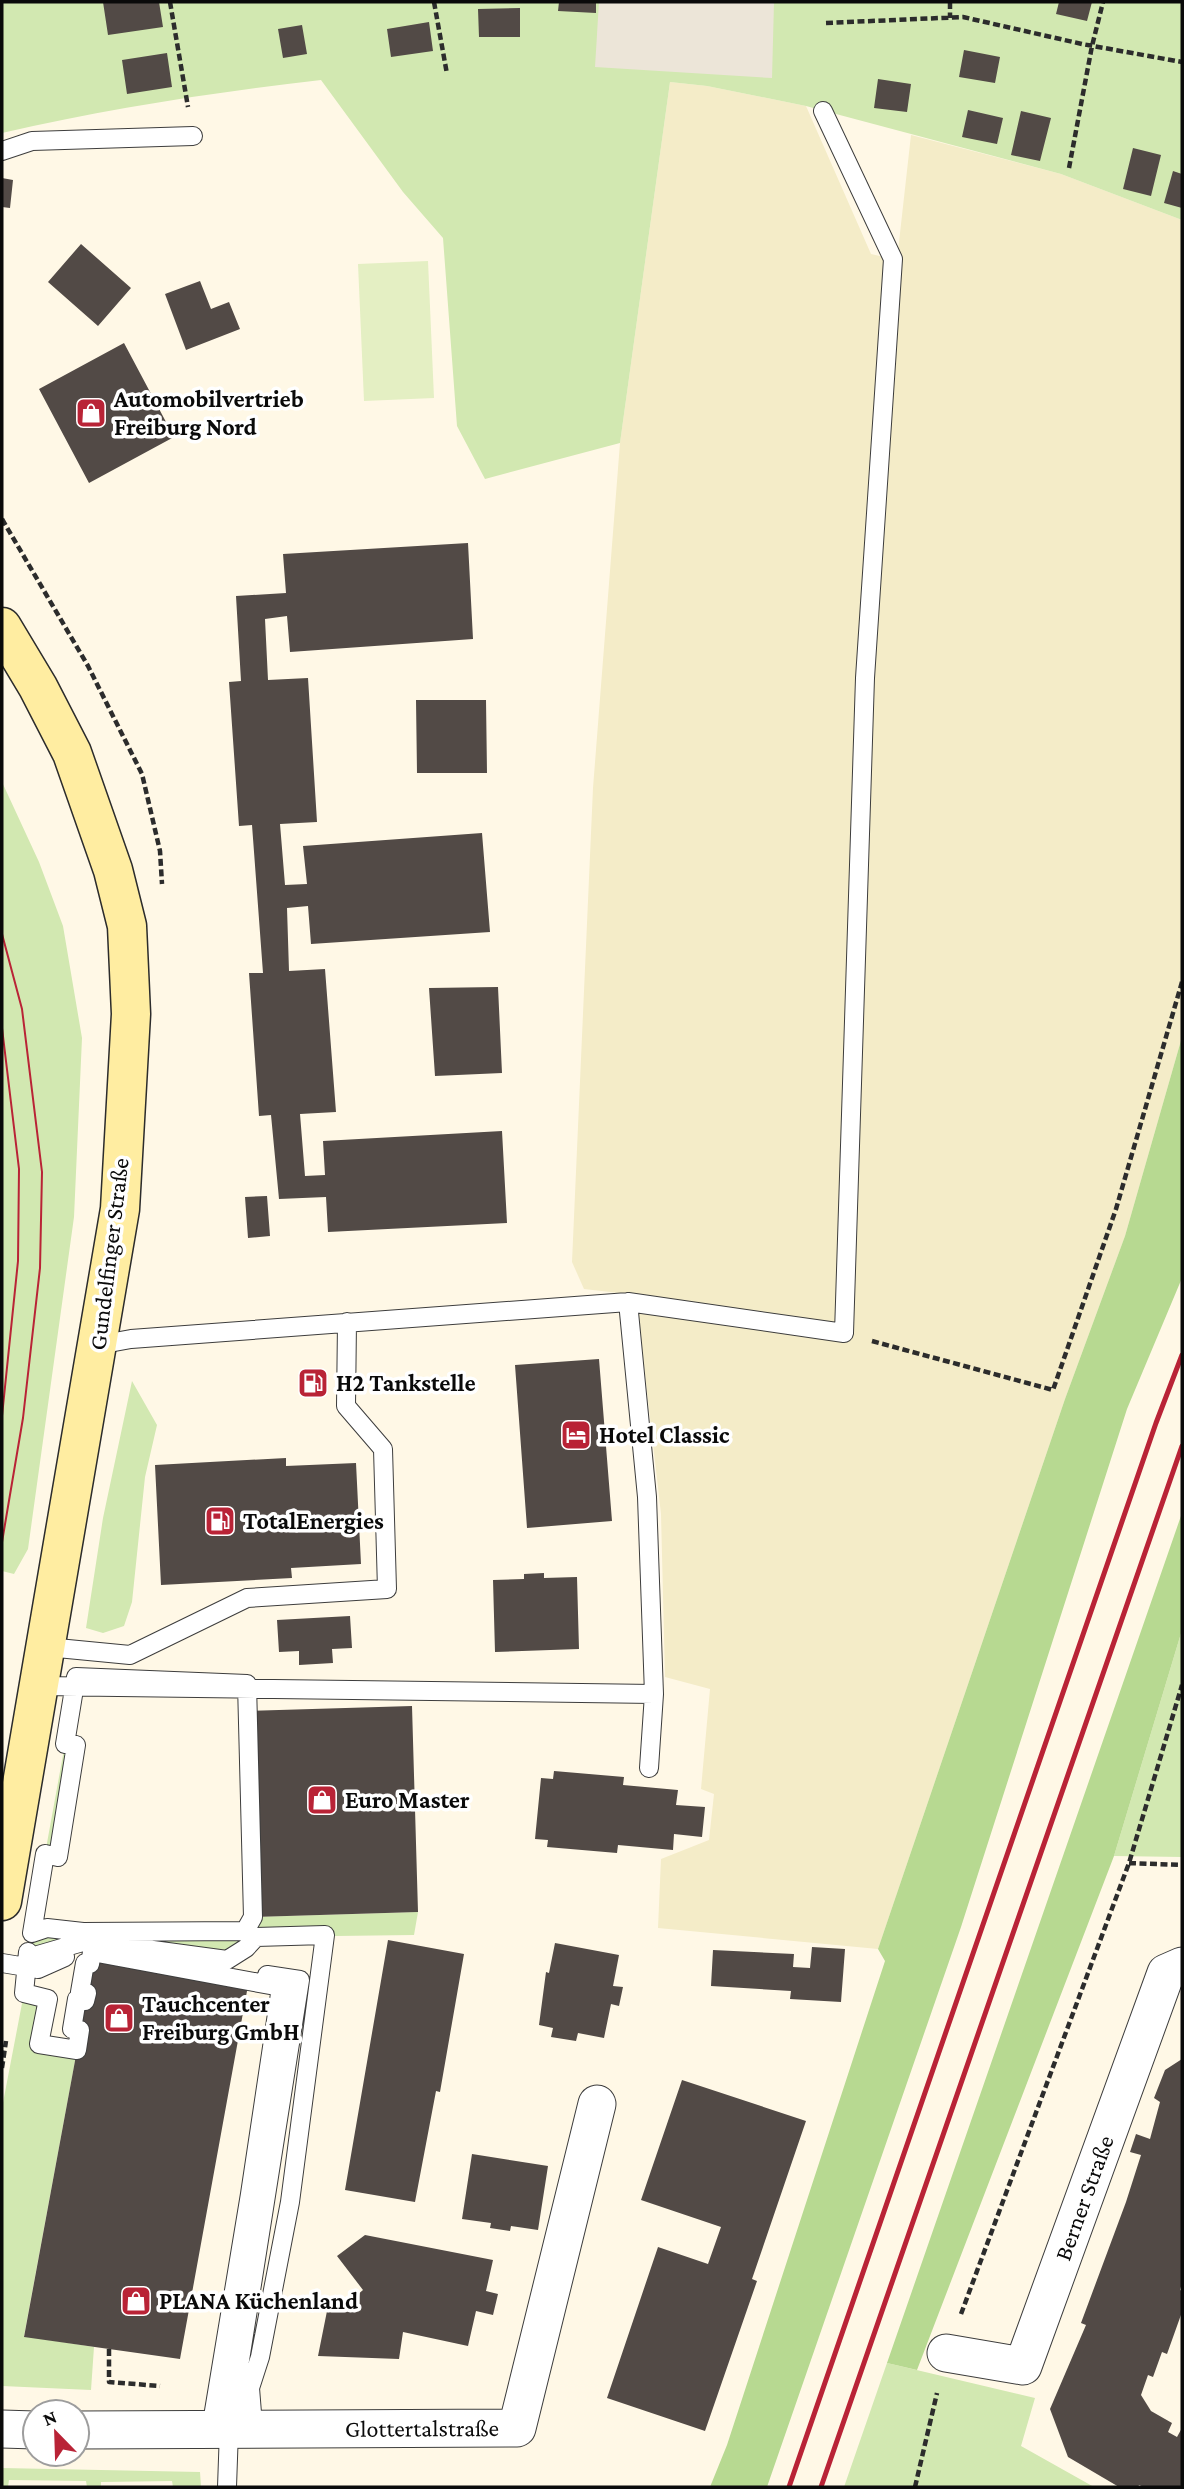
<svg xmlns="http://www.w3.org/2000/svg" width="1184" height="2489" font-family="'Crimson Pro',serif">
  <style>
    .farmland { fill: #f4ecc8 }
    .green { fill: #d2e8b1 }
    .forest { fill: #b7d991 }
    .pitch { fill: #e4efc3 }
    .plaza { fill: #ece5d8 }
    .building { fill: #524a46 }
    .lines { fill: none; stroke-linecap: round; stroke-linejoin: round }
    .lane-casing { stroke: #3d3d3d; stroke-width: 20 }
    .street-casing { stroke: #3d3d3d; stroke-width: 39 }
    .secondary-casing { stroke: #2c2c2c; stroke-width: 41 }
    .path { stroke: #2c2c2c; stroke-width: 4.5; stroke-dasharray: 7 3.5; stroke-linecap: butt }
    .lane { stroke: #fff; stroke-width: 18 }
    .street { stroke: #fff; stroke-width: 37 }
    .secondary { stroke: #ffeda1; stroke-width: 38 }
    .tram { stroke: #b92336; stroke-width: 2 }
    .rail { stroke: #b92336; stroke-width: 5 }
    .labels { text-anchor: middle; stroke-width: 7; stroke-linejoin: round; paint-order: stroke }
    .poi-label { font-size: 24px; font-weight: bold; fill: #0a0a0a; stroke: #fff; text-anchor: start }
    .street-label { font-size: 24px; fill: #0a0a0a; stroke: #fff }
  </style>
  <rect width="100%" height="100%" fill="#fff8e6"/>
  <!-- farmland -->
  <path class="farmland" d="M670,82L707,86L806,106L871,254L897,260L911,135L1061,174L1182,220V1037L1125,1236L1065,1399L878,1949L658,1928L661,1859L709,1840L714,1794L701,1789L710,1689L665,1677L661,1514L636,1295L584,1289L572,1262L593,788L620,443Z"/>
  <!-- green -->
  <path class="green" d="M2,2H1182V220L1061,174L806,106L707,86L670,82L620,443L485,479L457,426L443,238L403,192L321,80C214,92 106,109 2,133Z
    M2,782L39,862L63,926L82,1038L74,1217L28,1549L14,1574L2,1571Z
    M132,1381L157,1425L145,1477L132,1602L124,1626L103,1633L86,1628L103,1518Z
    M1182,1630V1857L1114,1856Z
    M65,1744L76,1745L58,1857L45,1854Z
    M418,1912L414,1935L257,1937L227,1960L137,1949L28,1952L32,1933L226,1930L253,1917Z
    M24,1993L48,1999L40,2044L77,2050L24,2336L94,2347L91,2390L2,2386V2108Z
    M887,2363L1035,2398L1021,2446L1094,2487H844Z
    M2,2468L200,2472L201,2487H173L172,2481L101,2482V2487H87L86,2481L9,2480L8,2487H2Z"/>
  <!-- forest -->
  <path class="forest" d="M1182,1037V1278L1127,1409L961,1927L767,2487H710L727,2445L885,1961L878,1949L1065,1399L1125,1236Z
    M1182,1513V1630L1114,1856L917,2370L887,2363Z"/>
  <!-- pitch -->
  <path class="pitch" d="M428,261L434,398L364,401L358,264Z"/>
  <!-- plaza -->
  <path class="plaza" d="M599,2H774L772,78L595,67Z"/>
  <!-- building -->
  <path class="building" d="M103,2H159L163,27L108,35Z
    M559,2H596V13L558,11Z
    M1059,2H1092L1087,21L1056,14Z
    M520,8V37H479L478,9Z
    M429,22L433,51L391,57L387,29Z
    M302,25L307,54L283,58L278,29Z
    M964,50L1000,57L995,83L959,77Z
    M167,53L172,87L127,94L122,60Z
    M878,79L911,84L907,112L874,108Z
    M968,110L1003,118L997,144L962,137Z
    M1021,111L1051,118L1040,161L1011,155Z
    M1133,148L1161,155L1151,196L1123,189Z
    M1173,171L1182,174V208L1164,203Z
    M2,178L13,180L10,208L2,207Z
    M81,244L131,288L98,326L48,282Z
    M200,281L211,309L229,302L240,329L186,350L165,294Z
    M124,343L174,437L89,483L39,389Z
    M468,543L473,639L290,652L287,616L265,619L268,680L308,678L317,822L280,824L285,885L307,884L303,846L482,833L490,932L311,944L308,906L287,908L289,971L325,969L336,1112L300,1114L305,1176L325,1175L323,1141L502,1131L507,1223L328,1232L326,1197L279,1199L271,1115L259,1116L249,973H263L252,825L239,826L229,682L241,681L236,596L286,593L283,554Z
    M416,700H486L487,773H417Z
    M498,987L502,1073L435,1076L429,988Z
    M267,1196L270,1236L248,1238L245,1197Z
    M599,1359L612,1521L527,1528L515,1365Z
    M286,1458V1466L356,1463L361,1564L291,1568L292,1578L161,1585L155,1465Z
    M544,1573V1578L577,1577L579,1649L495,1652L493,1580L524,1579V1574Z
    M350,1616L352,1648L332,1649L333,1663L299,1665V1651L279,1652L277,1620Z
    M412,1706L418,1912L253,1917L248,1711Z
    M554,1771L624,1777L623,1785L678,1790L676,1805L705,1807L702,1837L674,1834L673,1850L618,1845L617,1853L547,1847L548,1840L535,1839L541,1778L553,1779Z
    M388,1940L464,1954L440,2092L436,2091L415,2202L345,2190Z
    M555,1943L619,1955L613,1986L623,1987L619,2006L611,2004L604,2038L578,2033L576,2041L551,2037L553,2028L539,2025L546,1972L549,1973Z
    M812,1947L845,1949L841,2002L790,1999L791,1991L711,1986L713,1950L794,1954L793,1967L810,1968Z
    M92,1952L249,1980L180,2359L24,2337L77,2050Z
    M1182,2059V2283L1180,2290L1182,2291V2312L1167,2354L1162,2352L1153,2377L1148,2375L1141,2395L1151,2411L1172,2423L1168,2432L1177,2437L1182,2428V2487H1144L1139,2485L1138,2487H1119L1068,2457L1050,2409L1086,2325L1081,2323L1126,2202L1141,2155L1130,2152L1136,2134L1150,2139L1160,2102L1154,2098L1165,2070Z
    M682,2080L806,2121L752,2279L757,2281L705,2431L607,2398L658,2247L708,2264L721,2227L641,2200Z
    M472,2154L548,2166L538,2230L511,2226L510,2231L490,2228L491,2223L462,2219Z
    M365,2235L493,2260L486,2291L498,2294L493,2315L476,2311L468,2346L403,2332L399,2359L318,2356L330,2296L349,2302L363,2290L337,2256Z"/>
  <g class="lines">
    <!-- lane casing -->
    <g class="lane-casing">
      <path id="lane" d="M2,151L32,141L193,136
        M98,1345L131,1339L628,1302L844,1333L865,678L893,259L823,111
        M47,1647L130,1655L247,1598L387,1589L383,1449L346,1406L347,1322
        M76,1677L247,1684L253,1917L245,1931L83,1932L47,1928L32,1933L45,1854L58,1857L76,1745L65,1744Z
        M40,1686L654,1694L647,1497L628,1302
        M649,1768L654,1694
        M325,1935L290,2202L260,2357L250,2388L252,2413L214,2411L250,2194L281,1987L92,1952L90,1964L85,1963L80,1992L87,1993L85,2001L77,1999L72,2029L80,2030L77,2050L39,2044L48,1999L24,1993L28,1952L31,1957L86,1941L227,1960L246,1948L256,1937Z
        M2,1963L38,1969L65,1957
        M227,2487L229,2430L300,1980L267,1975"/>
    </g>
    <!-- street casing -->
    <g class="street-casing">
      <g id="street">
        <path id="s1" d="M946,2353L1023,2366L1166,1973L1182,1966"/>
        <path d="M2,2429L35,2430"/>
        <path id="s2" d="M77,2430L517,2428L597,2104"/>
      </g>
    </g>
    <!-- secondary casing -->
    <g class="secondary-casing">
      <path id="secondary" d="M2,627L38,687L72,753L113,870L127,926L131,1014L120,1209L2,1901"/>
    </g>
    <!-- path -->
    <path class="path" d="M170,2L188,107
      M434,2L447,74
      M950,2V18
      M826,23L963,17L1082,44L1182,62
      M1069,168L1092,46L1103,2
      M2,519L88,666L142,774L160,851L162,884
      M872,1341L1053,1390L1116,1209L1182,982
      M1129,1863L1182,1865
      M2,2068L6,2041
      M961,2314L1129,1863L1182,1685
      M109,2349V2382L160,2386
      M915,2487L937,2393"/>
    <!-- lane -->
    <use href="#lane" class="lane"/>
    <!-- street -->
    <use href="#street" class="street"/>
    <!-- secondary -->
    <use href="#secondary" class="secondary"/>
    <!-- tram -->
    <path class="tram" d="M2,934L22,1009L42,1172L40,1268L23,1418L2,1542
      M2,1028L19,1169L18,1261L2,1416"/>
    <!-- rail -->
    <path class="rail" d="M789,2487L1156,1423L1182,1355
      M821,2487L1182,1446"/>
  </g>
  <!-- icons -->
  <defs>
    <g id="shop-square" transform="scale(1.575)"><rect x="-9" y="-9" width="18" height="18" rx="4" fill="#b92336" stroke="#fff"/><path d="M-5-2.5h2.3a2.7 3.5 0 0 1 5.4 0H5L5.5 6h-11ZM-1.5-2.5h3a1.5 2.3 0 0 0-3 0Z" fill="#fff"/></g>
    <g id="fuel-square" transform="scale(1.575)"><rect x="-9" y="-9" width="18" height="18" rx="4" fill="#b92336" stroke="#fff"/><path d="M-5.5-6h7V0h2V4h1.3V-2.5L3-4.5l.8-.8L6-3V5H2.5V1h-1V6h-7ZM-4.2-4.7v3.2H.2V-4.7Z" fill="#fff"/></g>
    <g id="hotel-square" transform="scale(1.575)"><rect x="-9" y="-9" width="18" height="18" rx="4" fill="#b92336" stroke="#fff"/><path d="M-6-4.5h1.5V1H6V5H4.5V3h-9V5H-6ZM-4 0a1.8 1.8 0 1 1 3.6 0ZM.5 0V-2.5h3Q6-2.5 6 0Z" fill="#fff"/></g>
  </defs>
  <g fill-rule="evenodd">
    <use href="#shop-square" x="91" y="413"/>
    <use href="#fuel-square" x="313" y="1383"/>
    <use href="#hotel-square" x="576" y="1435"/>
    <use href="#fuel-square" x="220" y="1521"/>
    <use href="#shop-square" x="322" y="1800"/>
    <use href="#shop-square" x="119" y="2018"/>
    <use href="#shop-square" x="136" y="2301"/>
  </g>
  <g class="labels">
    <!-- poi labels -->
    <g class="poi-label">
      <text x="114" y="407">Automobilvertrieb<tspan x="114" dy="28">Freiburg Nord</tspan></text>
      <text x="336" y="1391">H2 Tankstelle</text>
      <text x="599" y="1443">Hotel Classic</text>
      <text x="243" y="1529">TotalEnergies</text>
      <text x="345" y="1808">Euro Master</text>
      <text x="142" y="2012">Tauchcenter<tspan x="142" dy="28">Freiburg GmbH</tspan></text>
      <text x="159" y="2309">PLANA Küchenland</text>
    </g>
    <!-- street labels -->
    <g class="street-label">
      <text transform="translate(109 1254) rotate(-83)" y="8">Gundelfinger Straße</text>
      <text dy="8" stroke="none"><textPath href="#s1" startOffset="257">Berner Straße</textPath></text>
      <text dy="8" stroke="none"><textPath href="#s2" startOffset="345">Glottertalstraße</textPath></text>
    </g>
  </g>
  <!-- border -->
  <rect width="1184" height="2489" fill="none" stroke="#0a0a0a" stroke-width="7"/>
  <!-- north arrow -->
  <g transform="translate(56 2433) rotate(337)"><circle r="33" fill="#ffffff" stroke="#9d9d9d" stroke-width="2"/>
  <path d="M0-5L12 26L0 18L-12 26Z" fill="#b92336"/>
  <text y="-10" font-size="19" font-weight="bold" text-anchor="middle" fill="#0a0a0a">N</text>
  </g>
</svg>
